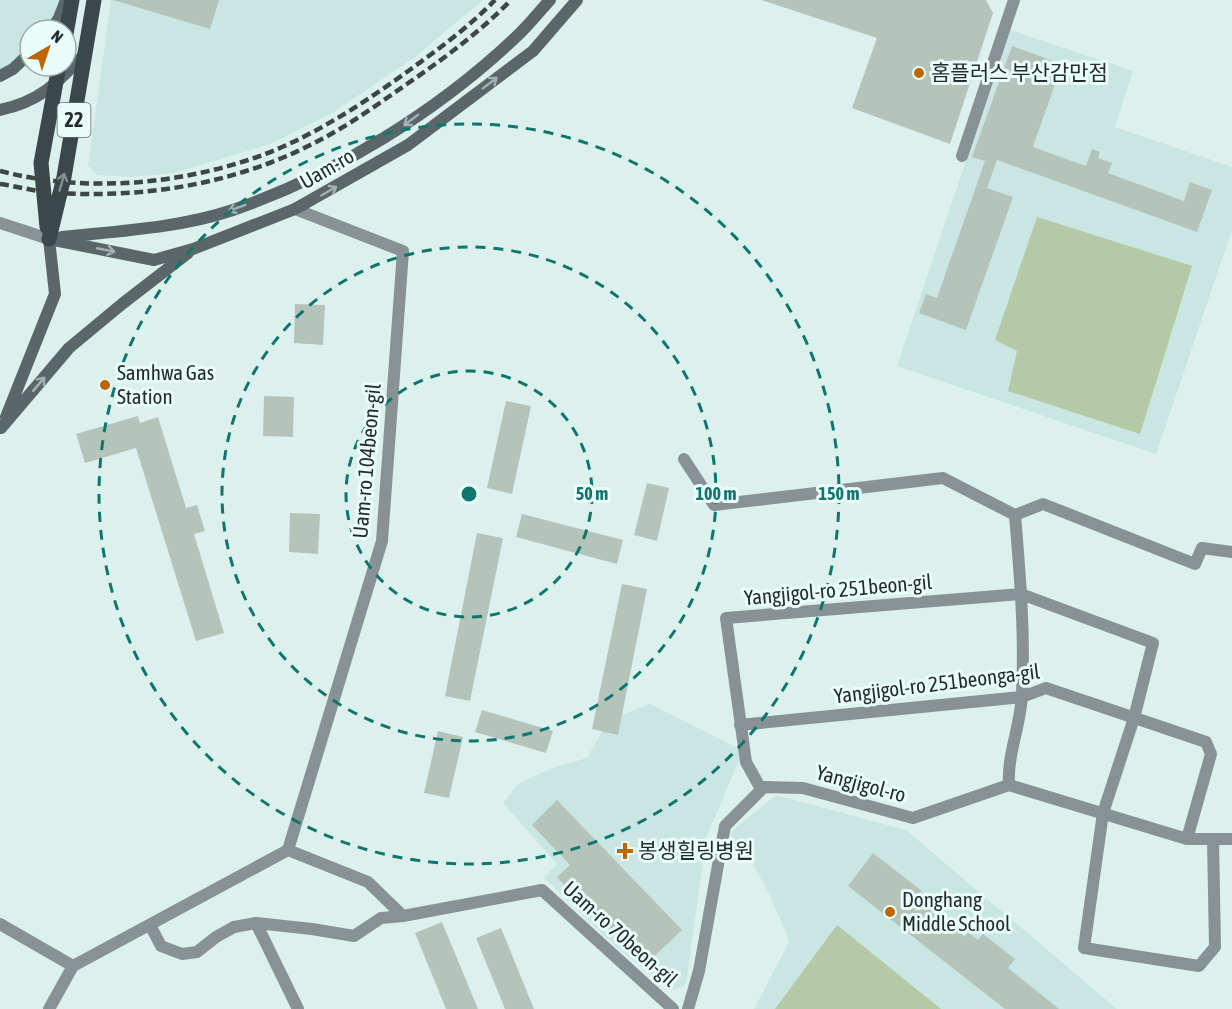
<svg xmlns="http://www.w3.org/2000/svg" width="1232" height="1009" font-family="'Asap Condensed','Noto Sans KR',sans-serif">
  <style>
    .built { fill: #c9e6e2 }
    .green { fill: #b4caa6 }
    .building { fill: #b4c4ba }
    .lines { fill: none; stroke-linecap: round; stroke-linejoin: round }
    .minor { stroke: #889193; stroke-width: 12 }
    .tertiary { stroke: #889193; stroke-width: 12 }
    .secondary { stroke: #5a6668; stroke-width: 12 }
    .primary { stroke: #3a484b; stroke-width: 15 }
    .rail { stroke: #3c4645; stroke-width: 4.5; stroke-dasharray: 9 4.5; stroke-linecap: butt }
    .oneway { stroke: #a2b2b2 }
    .oneway2 { stroke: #809191 }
    .ring { fill: none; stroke: #0f766e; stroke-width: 3; stroke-dasharray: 10 8 }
    .poi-dot { fill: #be6504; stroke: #e9fefb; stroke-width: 2 }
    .labels { text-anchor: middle; stroke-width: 6; stroke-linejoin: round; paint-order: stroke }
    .shield { fill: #e9fefb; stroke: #606c6a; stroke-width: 1.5 }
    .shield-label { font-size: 20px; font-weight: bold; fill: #252d2c }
    .poi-label { font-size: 21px; fill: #252d2c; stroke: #e9fefb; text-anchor: start }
    .street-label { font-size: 21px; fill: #252d2c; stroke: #e9fefb }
    .centre { fill: #0f766e; stroke: #e9fefb; stroke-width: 3 }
    .ring-label { font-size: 18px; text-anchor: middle; font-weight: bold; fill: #0f766e; stroke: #e9fefb; stroke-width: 6; stroke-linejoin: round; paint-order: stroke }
  </style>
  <rect width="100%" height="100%" fill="#dcf1ee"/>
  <!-- built -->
  <path class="built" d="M0,0H63L48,30H30V49L0,71Z
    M111,0H483L415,57L334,112L270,144L174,173L132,177L97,175L88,166Z
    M1010,30L1133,71L1115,127L1232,167V230L1156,454L897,366Z
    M650,704L743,751L706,838L686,985L671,991L612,943L544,878L557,864L503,803L518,784L552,768L587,758L602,732L624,714Z
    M776,795L906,830L1117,1009H754L789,942L786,932L768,892L750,858L729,848L732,831Z"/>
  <!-- green -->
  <path class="green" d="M1037,217L1192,266L1140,434L1008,391L1017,351L995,340Z
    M837,925L941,1009H775Z"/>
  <!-- building -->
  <path class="building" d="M113,0H219L210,29Z
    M761,0H986L993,13L950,144L852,108L877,38Z
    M1012,46L1062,64L1033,147L1086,166L1092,149L1100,152L1098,158L1112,163L1108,173L1184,201L1190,182L1212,190L1197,232L997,160L987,188L1013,197L966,330L919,313L926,294L937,298L985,161L972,157Z
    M295,304L325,305L323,345L294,343Z
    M264,396L294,397L293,437L263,436Z
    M506,401L531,406L512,494L487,488Z
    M138,416L140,423L158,417L186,508L197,505L205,531L194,534L224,633L196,641L136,448L85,463L76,434Z
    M647,483L669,488L657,541L634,535Z
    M290,513L320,514L318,554L289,552Z
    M522,514L623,540L617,564L516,537Z
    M477,533L503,538L470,701L445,696Z
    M622,584L647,589L618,735L592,729Z
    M482,710L553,731L546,753L475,732Z
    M438,731L463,737L449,798L424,793Z
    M557,800L682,930L643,967L557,877L570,865L532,825Z
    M873,853L922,891L916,898L965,937L968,932L978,940L983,934L1015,959L1008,968L1059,1009H1005L848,886Z
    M442,922L478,1009H446L415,933Z
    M501,928L534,1009H505L476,938Z"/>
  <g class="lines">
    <!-- minor -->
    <path class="minor" d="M962,156L1014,0
      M0,223L49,239
      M684,459L714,505L943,478L1015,515
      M1015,515L1043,504L1195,564L1202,548L1232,552
      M740,725L1022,697L1046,688L1206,742L1211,754L1187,839
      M1009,785C1007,754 1021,725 1022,694C1025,635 1020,575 1015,515
      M761,789L746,762L726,618L1021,594L1153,643L1134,718L1103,813L1084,948L1199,966L1215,947L1213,839
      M288,850L382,541L403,251L295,209
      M256,923L298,1009
      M0,924L73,966L288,850L368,882L403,916L542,890L673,1009
      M150,925L161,946L182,954L197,952L216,937L234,927L256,923L312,929L354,936L381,918L403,916
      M49,1009L73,966"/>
    <!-- tertiary -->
    <path class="tertiary" d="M688,1009L699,971L725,826L764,787L803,788L913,818L1009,785L1187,839H1232"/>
    <!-- secondary -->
    <path class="secondary" d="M51,30L59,18L66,0
      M0,76L13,69L30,53
      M0,110C41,101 57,83 85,54
      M62,237C119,231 179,228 233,210C335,175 438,111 516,37C528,26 539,12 550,0
      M49,239L154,260L193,249L295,209L408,145L533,51L577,0
      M6,417L55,294L49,239
      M1,428L69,348L122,304L188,253"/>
    <!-- primary -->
    <path class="primary" d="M66,34L72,0
      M47,227L41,163L59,66
      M49,239L64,177L94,0"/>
    <!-- rail -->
    <path class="rail" d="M0,171C85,193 178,185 260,156C314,136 364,103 411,69C440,48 470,26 495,0
      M0,184C15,186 30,190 45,192C139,200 236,185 320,140C349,125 377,105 404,86C442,60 479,33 511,0"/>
  </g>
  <!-- one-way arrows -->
  <defs><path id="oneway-shaft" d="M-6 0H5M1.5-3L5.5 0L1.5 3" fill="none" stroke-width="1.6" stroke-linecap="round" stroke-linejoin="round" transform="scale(1.5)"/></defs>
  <g class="oneway">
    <use href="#oneway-shaft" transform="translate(490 83) rotate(-37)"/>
    <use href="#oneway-shaft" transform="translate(411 120) rotate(143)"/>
    <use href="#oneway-shaft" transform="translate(329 191) rotate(-30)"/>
    <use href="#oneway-shaft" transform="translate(237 208) rotate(160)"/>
    <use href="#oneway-shaft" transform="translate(106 250) rotate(11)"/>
    <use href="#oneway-shaft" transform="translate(39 384) rotate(-50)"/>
  </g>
  <use class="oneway2" href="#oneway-shaft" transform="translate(62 182) rotate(-74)"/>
  <!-- distance rings -->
  <g class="ring">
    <circle cx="469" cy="494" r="123"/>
    <circle cx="469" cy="494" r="247"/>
    <circle cx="469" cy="494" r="370"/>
  </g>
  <!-- markers -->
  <g class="poi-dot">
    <circle cx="919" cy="73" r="6"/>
    <circle cx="105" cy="385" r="6"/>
    <path d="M622 842h6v6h6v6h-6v6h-6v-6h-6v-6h6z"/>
    <circle cx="890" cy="912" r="6"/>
  </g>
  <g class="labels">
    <!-- shield labels -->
    <rect class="shield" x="57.5" y="103" width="33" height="34" rx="4.5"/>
    <g class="shield-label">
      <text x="74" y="127">22</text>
    </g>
    <!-- poi labels -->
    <g class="poi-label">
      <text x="931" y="80">홈플러스 부산감만점</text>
      <text x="117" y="380">Samhwa Gas<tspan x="117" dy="24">Station</tspan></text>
      <text x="638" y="858">봉생힐링병원</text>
      <text x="902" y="907">Donghang<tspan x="902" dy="24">Middle School</tspan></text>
    </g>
    <!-- street labels -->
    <g class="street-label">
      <text transform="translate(327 169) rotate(-30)" y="7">Uam-ro</text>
      <text transform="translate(367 461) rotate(-85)" y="7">Uam-ro 104beon-gil</text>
      <text transform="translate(838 590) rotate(-5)" y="7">Yangjigol-ro 251beon-gil</text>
      <text transform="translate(937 684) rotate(-7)" y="7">Yangjigol-ro 251beonga-gil</text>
      <text transform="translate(861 784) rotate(15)" y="7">Yangjigol-ro</text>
      <text transform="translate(620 934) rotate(42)" y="7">Uam-ro 70beon-gil</text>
    </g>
  </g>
  <circle cx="469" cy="494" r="9" class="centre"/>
  <g class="ring-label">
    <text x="592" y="500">50 m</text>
    <text x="716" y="500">100 m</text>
    <text x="839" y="500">150 m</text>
  </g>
  <!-- north arrow -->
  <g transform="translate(48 48) rotate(39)"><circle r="28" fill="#e9fefb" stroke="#9baaa8" stroke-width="1.5"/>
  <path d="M0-4.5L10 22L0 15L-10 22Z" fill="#be6504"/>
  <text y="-9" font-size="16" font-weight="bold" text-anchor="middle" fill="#252d2c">N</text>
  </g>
</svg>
